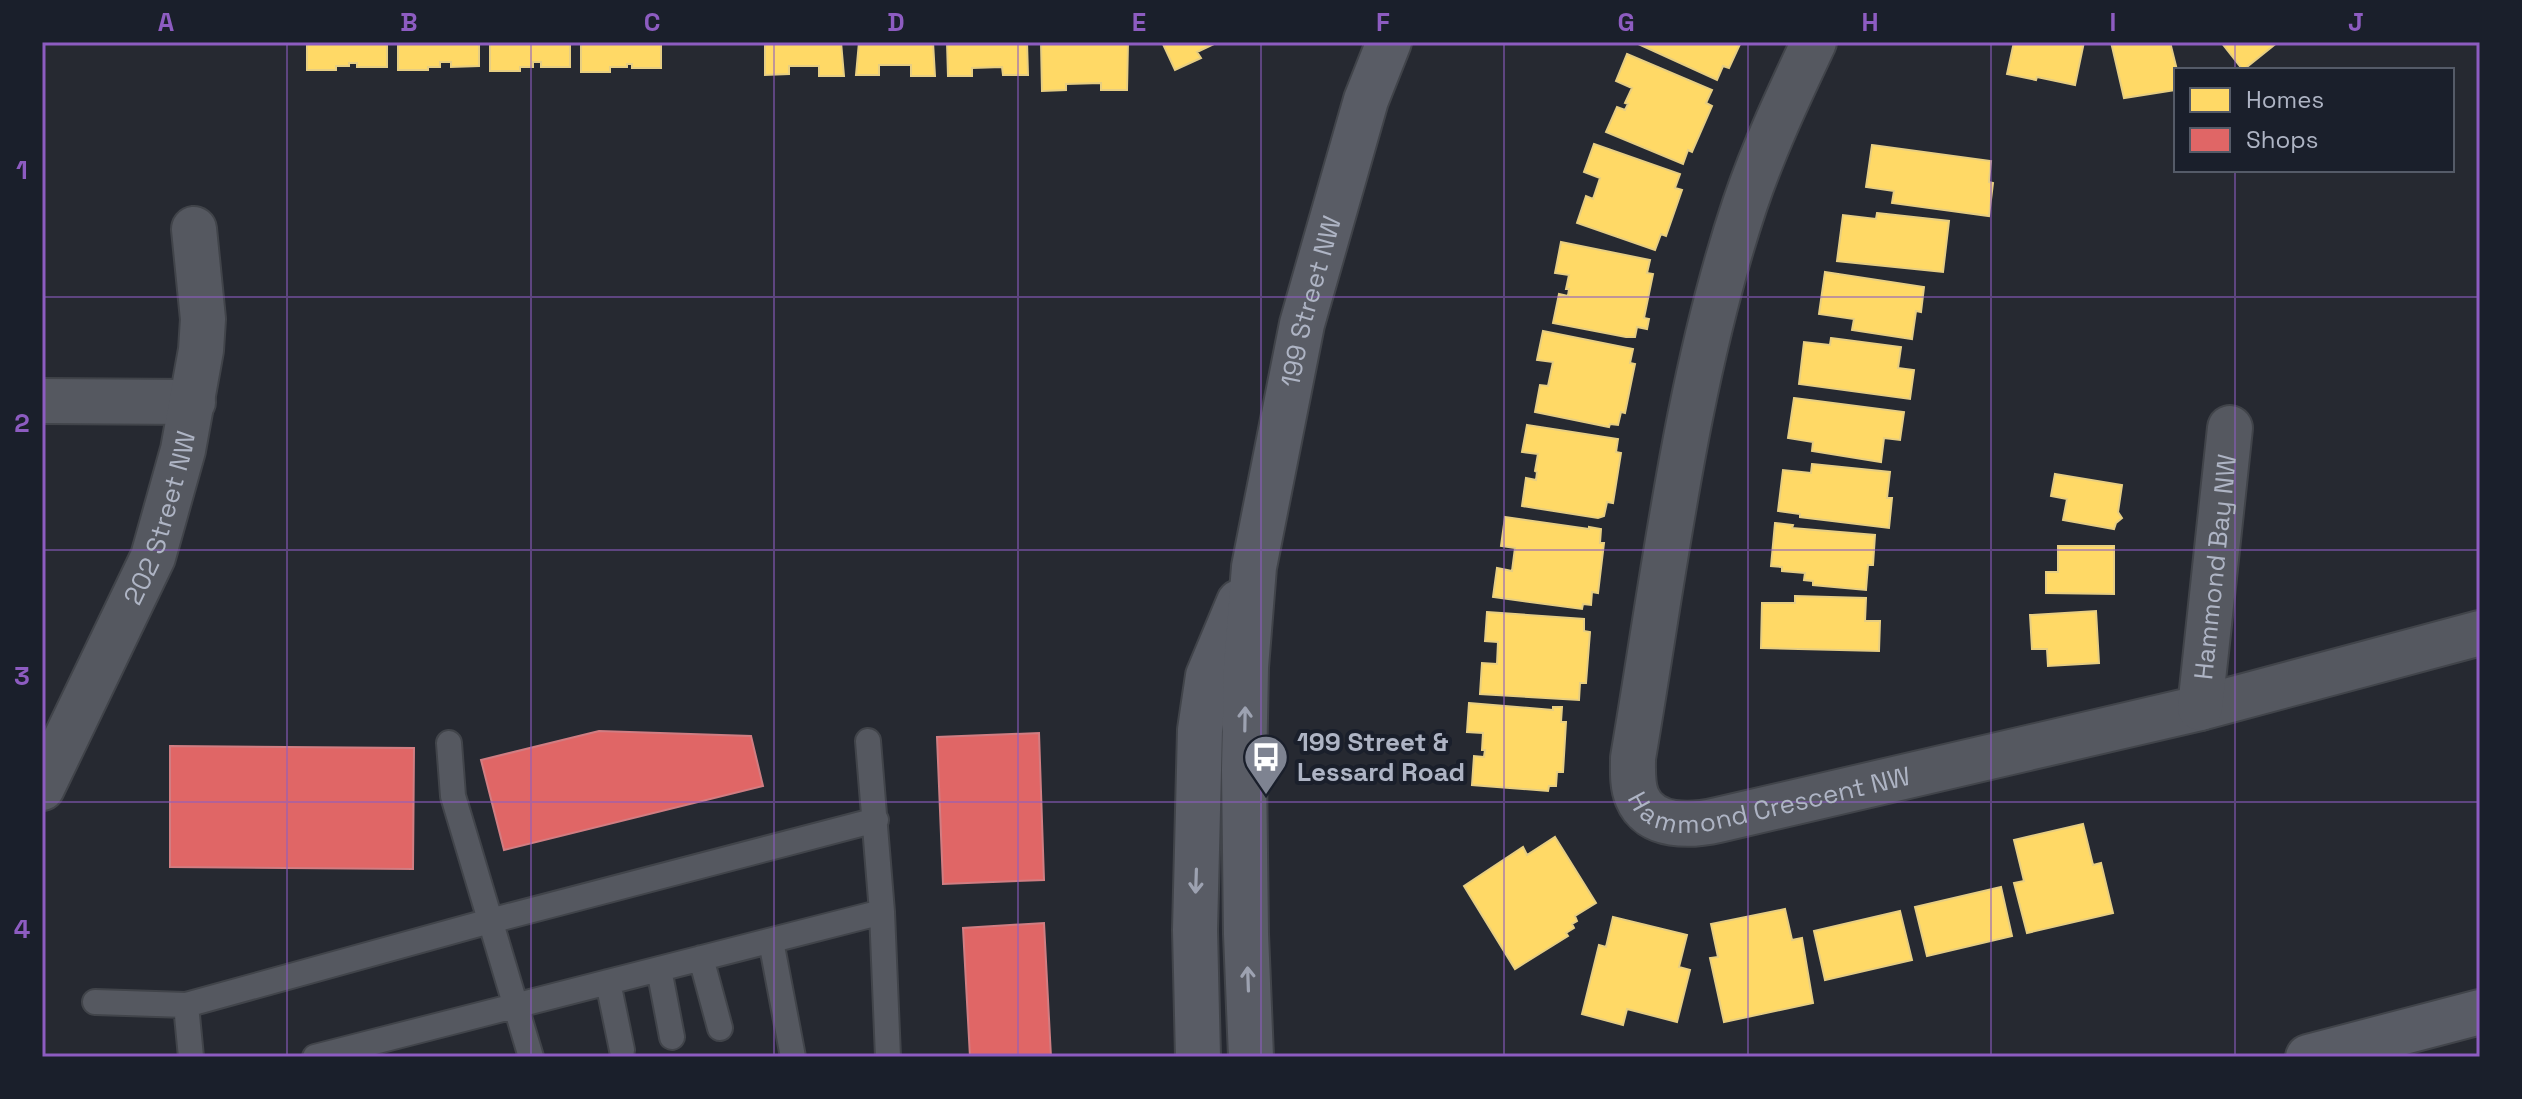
<svg xmlns="http://www.w3.org/2000/svg" width="2522" height="1099" font-family="'Space Grotesk',sans-serif">
  <style>
    .homes { fill: #ffd966; stroke: #e7ce82; stroke-width: 2 }
    .shops { fill: #e06666; stroke: #d17d82; stroke-width: 2 }
    .lines { fill: none; stroke-linecap: round; stroke-linejoin: round }
    .service-casing { stroke: #41444a; stroke-width: 28 }
    .minor-casing { stroke: #41444a; stroke-width: 48 }
    .secondary-casing { stroke: #41444a; stroke-width: 48 }
    .service { stroke: #555860; stroke-width: 24 }
    .minor { stroke: #555860; stroke-width: 44 }
    .secondary { stroke: #595c65; stroke-width: 44 }
    .oneway { stroke: #9da2b1 }
    .grid { fill: none; stroke: #8d5cc1; stroke-width: 2; stroke-opacity: 0.55 }
    .labels { text-anchor: middle; stroke-width: 8; stroke-linejoin: round; paint-order: stroke }
    .street-label { font-size: 26px; fill: #aeb4c4; stroke: #1a1f2b }
    .poi-label { font-size: 26px; font-weight: bold; fill: #aeb4c4; stroke: #1a1f2b; text-anchor: start }
    .neatline { fill: none; stroke: #8d5cc1; stroke-width: 3 }
    .grid-label { font-size: 26px; text-anchor: middle; font-weight: bold; fill: #8d5cc1 }
  </style>
  <rect width="100%" height="100%" fill="#262931"/>
  <!-- homes -->
  <path class="homes" d="M307,42H387V67H357V63H349V66H336V70H307Z
    M398,42H479V66L451,67V62H440V67H428V70H398Z
    M490,42H570V67H541V62H533V67H520V71H490Z
    M581,42H661V68H632V64H627V67H610V72H581Z
    M765,42H841L844,76H819V66H789V74L765,75Z
    M859,42H933L935,76H911V65H879V75H856Z
    M947,42H1027L1028,75H1003L1002,67L972,68V76H948Z
    M1041,42H1128L1127,90H1101V83L1066,84V90L1042,91Z
    M1162,42H1218L1197,52L1201,58L1175,70Z
    M1634,42H1741L1729,68L1723,66L1717,80Z
    M2014,42H2084L2075,85L2037,77L2036,80L2007,74Z
    M2111,42H2170L2177,70L2176,90L2124,98Z
    M2221,42H2278L2243,70Z
    M1627,54L1712,90L1706,103L1712,106L1692,152L1688,150L1683,164L1606,132L1617,107L1625,110L1628,104L1625,103L1632,88L1616,81Z
    M1594,144L1680,174L1675,188L1682,190L1666,236L1661,234L1655,250L1577,223L1586,196L1593,199L1600,178L1584,172Z
    M1872,145L1991,161L1989,182L1993,183L1989,216L1892,203L1894,191L1866,187Z
    M1877,213L1949,221L1943,272L1837,261L1843,215L1876,219Z
    M1561,242L1650,260L1647,273L1653,274L1644,318L1649,319L1647,329L1637,327L1635,337H1626L1553,323L1559,294L1568,296L1569,289H1566L1569,275L1555,273Z
    M1825,272L1924,287L1921,312L1916,311L1912,339L1852,330L1854,319L1819,314Z
    M1543,331L1633,349L1630,363L1635,364L1625,413L1621,412L1618,425L1610,424L1609,427L1535,412L1540,385L1548,386L1553,362L1537,360Z
    M1831,338L1901,347L1898,368L1914,370L1910,399L1799,384L1804,342L1830,345Z
    M1794,398L1904,412L1900,440L1884,438L1881,462L1812,451L1813,442L1788,438Z
    M1527,425L1618,439L1616,452L1621,453L1613,503L1607,502L1604,516L1598,518L1522,506L1526,478L1536,480L1537,472L1535,471L1538,454L1522,452Z
    M1812,464L1890,472L1887,498H1892L1889,528L1800,517V514L1778,511L1783,470L1811,473Z
    M2055,474L2122,485L2118,512L2122,518L2116,523L2114,529L2063,520L2067,499L2051,496Z
    M1505,517L1589,529V527L1601,529L1600,543H1604L1598,593L1592,592L1591,605L1583,604L1582,609L1493,597L1497,568L1512,571L1515,548L1501,546Z
    M1775,523L1793,525L1792,528L1875,535L1873,565H1868L1866,590L1813,585V581L1804,580L1805,573L1782,571V567L1771,566Z
    M2058,546H2114V594L2046,593V572H2058Z
    M1795,596L1866,598L1865,621H1880L1879,651L1761,648L1762,603H1795Z
    M2096,611L2099,663L2048,666L2047,649H2032L2030,615Z
    M1487,612L1584,619V631L1590,632L1586,683H1580L1579,700L1480,694L1482,663L1497,664L1498,642L1485,641Z
    M1469,703L1553,710V707H1562L1561,722H1566L1563,772H1557L1556,786H1549L1548,791L1472,785L1474,756L1484,757L1485,750H1482L1483,733L1467,732Z
    M2083,824L2093,865L2101,863L2113,913L2027,933L2014,883L2024,881L2014,840Z
    M1555,837L1596,903L1575,916L1577,921L1572,924L1574,928L1566,933L1568,936L1515,969L1464,886L1523,847L1527,855Z
    M2001,887L2012,936L1927,956L1915,907Z
    M1785,909L1792,940L1802,938L1813,1003L1724,1022L1710,958L1718,957L1711,924Z
    M1900,911L1912,960L1825,980L1814,931Z
    M1613,917L1687,935L1679,967L1690,970L1677,1022L1627,1009L1623,1025L1582,1014L1599,945L1606,947Z"/>
  <!-- shops -->
  <path class="shops" d="M599,731L751,736L763,786L504,850L481,760Z
    M1039,733L1044,880L943,884L937,737Z
    M170,746L414,748L413,869L170,867Z
    M1044,923L1051,1057H970L963,928Z"/>
  <g class="lines">
    <!-- service casing -->
    <g class="service-casing">
      <path id="service" d="M868,741L882,912L888,1057
        M449,743L453,796L531,1057
        M771,941L793,1057
        M701,958L720,1028
        M659,969L672,1037
        M608,982L622,1050
        M95,1002L186,1005L490,921L876,820
        M186,1005L191,1057
        M315,1057L882,912"/>
    </g>
    <!-- minor casing -->
    <g class="minor-casing">
      <g id="minor">
        <path id="s1" d="M1814,42C1789,95 1764,148 1745,204C1686,380 1664,576 1633,758C1633,771 1632,785 1637,797C1650,829 1692,826 1718,820L2200,708L2480,633"/>
        <path d="M42,401L193,402"/>
        <path id="s2" d="M2200,708L2230,428"/>
        <path id="s3" d="M42,788L153,557L183,450L201,350L203,319L194,229"/>
      </g>
    </g>
    <!-- secondary casing -->
    <g class="secondary-casing">
      <g id="secondary">
        <path d="M1198,1057L1195,930L1200,730L1208,676L1239,602"/>
        <path id="s4" d="M1251,1057L1246,934L1244,770L1246,667L1254,567L1302,324L1366,100L1389,42"/>
        <path d="M2308,1057L2480,1012"/>
      </g>
    </g>
    <!-- service -->
    <use href="#service" class="service"/>
    <!-- minor -->
    <use href="#minor" class="minor"/>
    <!-- secondary -->
    <use href="#secondary" class="secondary"/>
  </g>
  <!-- one-way arrows -->
  <defs><path id="oneway-shaft" d="M-6 0H5M1.5-3L5.5 0L1.5 3" fill="none" stroke-width="1.6" stroke-linecap="round" stroke-linejoin="round" transform="scale(2)"/></defs>
  <g class="oneway">
    <use href="#oneway-shaft" transform="translate(1245 719) rotate(-89)"/>
    <use href="#oneway-shaft" transform="translate(1196 881) rotate(92)"/>
    <use href="#oneway-shaft" transform="translate(1248 979) rotate(-92)"/>
  </g>
  <!-- grid -->
  <path class="grid" d="M287,42V1057M531,42V1057M774,42V1057M1018,42V1057M1261,42V1057M1504,42V1057M1748,42V1057M1991,42V1057M2235,42V70M2235,170V1057M42,297H2480M42,550H2480M42,802H2480"/>
  <!-- icons -->
  <defs>
    <g id="bus-pin" transform="scale(2.3)"><path d="M0 17L-7.5 6A9.5 9.5 0 1 1 7.5 6Z" fill="#7e8391" stroke="#1a1f2b"/><path d="M-5-6H5V4H4V6H2V4H-2V6H-4V4H-5ZM-3.5-4V0h7V-4ZM-3.5 1.2v1.5H-2V1.2ZM2 1.2v1.5H3.5V1.2Z" fill="#fff"/></g>
  </defs>
  <g fill-rule="evenodd">
    <use href="#bus-pin" x="1266" y="757"/>
  </g>
  <g class="labels">
    <!-- street labels -->
    <g class="street-label">
      <text dy="9" stroke="none"><textPath href="#s4" startOffset="762">199 Street NW</textPath></text>
      <text dy="9" stroke="none"><textPath href="#s3" startOffset="296">202 Street NW</textPath></text>
      <text dy="9" stroke="none"><textPath href="#s2" startOffset="142">Hammond Bay NW</textPath></text>
      <text dy="9" stroke="none"><textPath href="#s1" startOffset="924">Hammond Crescent NW</textPath></text>
    </g>
    <!-- poi labels -->
    <g class="poi-label">
      <text x="1297" y="751">199 Street &amp;<tspan x="1297" dy="30">Lessard Road</tspan></text>
    </g>
  </g>
  <!-- border -->
  <rect width="2522" height="1099" fill="none" stroke="#1a1f2b" stroke-width="88"/>
  <!-- legend -->
  <rect x="2174" y="68" width="280" height="104" fill="#1a1f2b" stroke="#555b68" stroke-width="2"/>
  <rect x="2190" y="88" width="40" height="24" fill="#ffd966" stroke="#555b68" stroke-width="2"/>
  <text x="2246" y="108" font-size="24" fill="#aeb4c4">Homes</text>
  <rect x="2190" y="128" width="40" height="24" fill="#e06666" stroke="#555b68" stroke-width="2"/>
  <text x="2246" y="148" font-size="24" fill="#aeb4c4">Shops</text>
  <rect x="44" y="44" width="2434" height="1011" class="neatline"/>
  <g class="grid-label">
    <text x="166" y="31">A</text>
    <text x="409" y="31">B</text>
    <text x="652" y="31">C</text>
    <text x="896" y="31">D</text>
    <text x="1139" y="31">E</text>
    <text x="1383" y="31">F</text>
    <text x="1626" y="31">G</text>
    <text x="1870" y="31">H</text>
    <text x="2113" y="31">I</text>
    <text x="2356" y="31">J</text>
    <text x="22" y="179">1</text>
    <text x="22" y="432">2</text>
    <text x="22" y="685">3</text>
    <text x="22" y="938">4</text>
  </g>
</svg>
